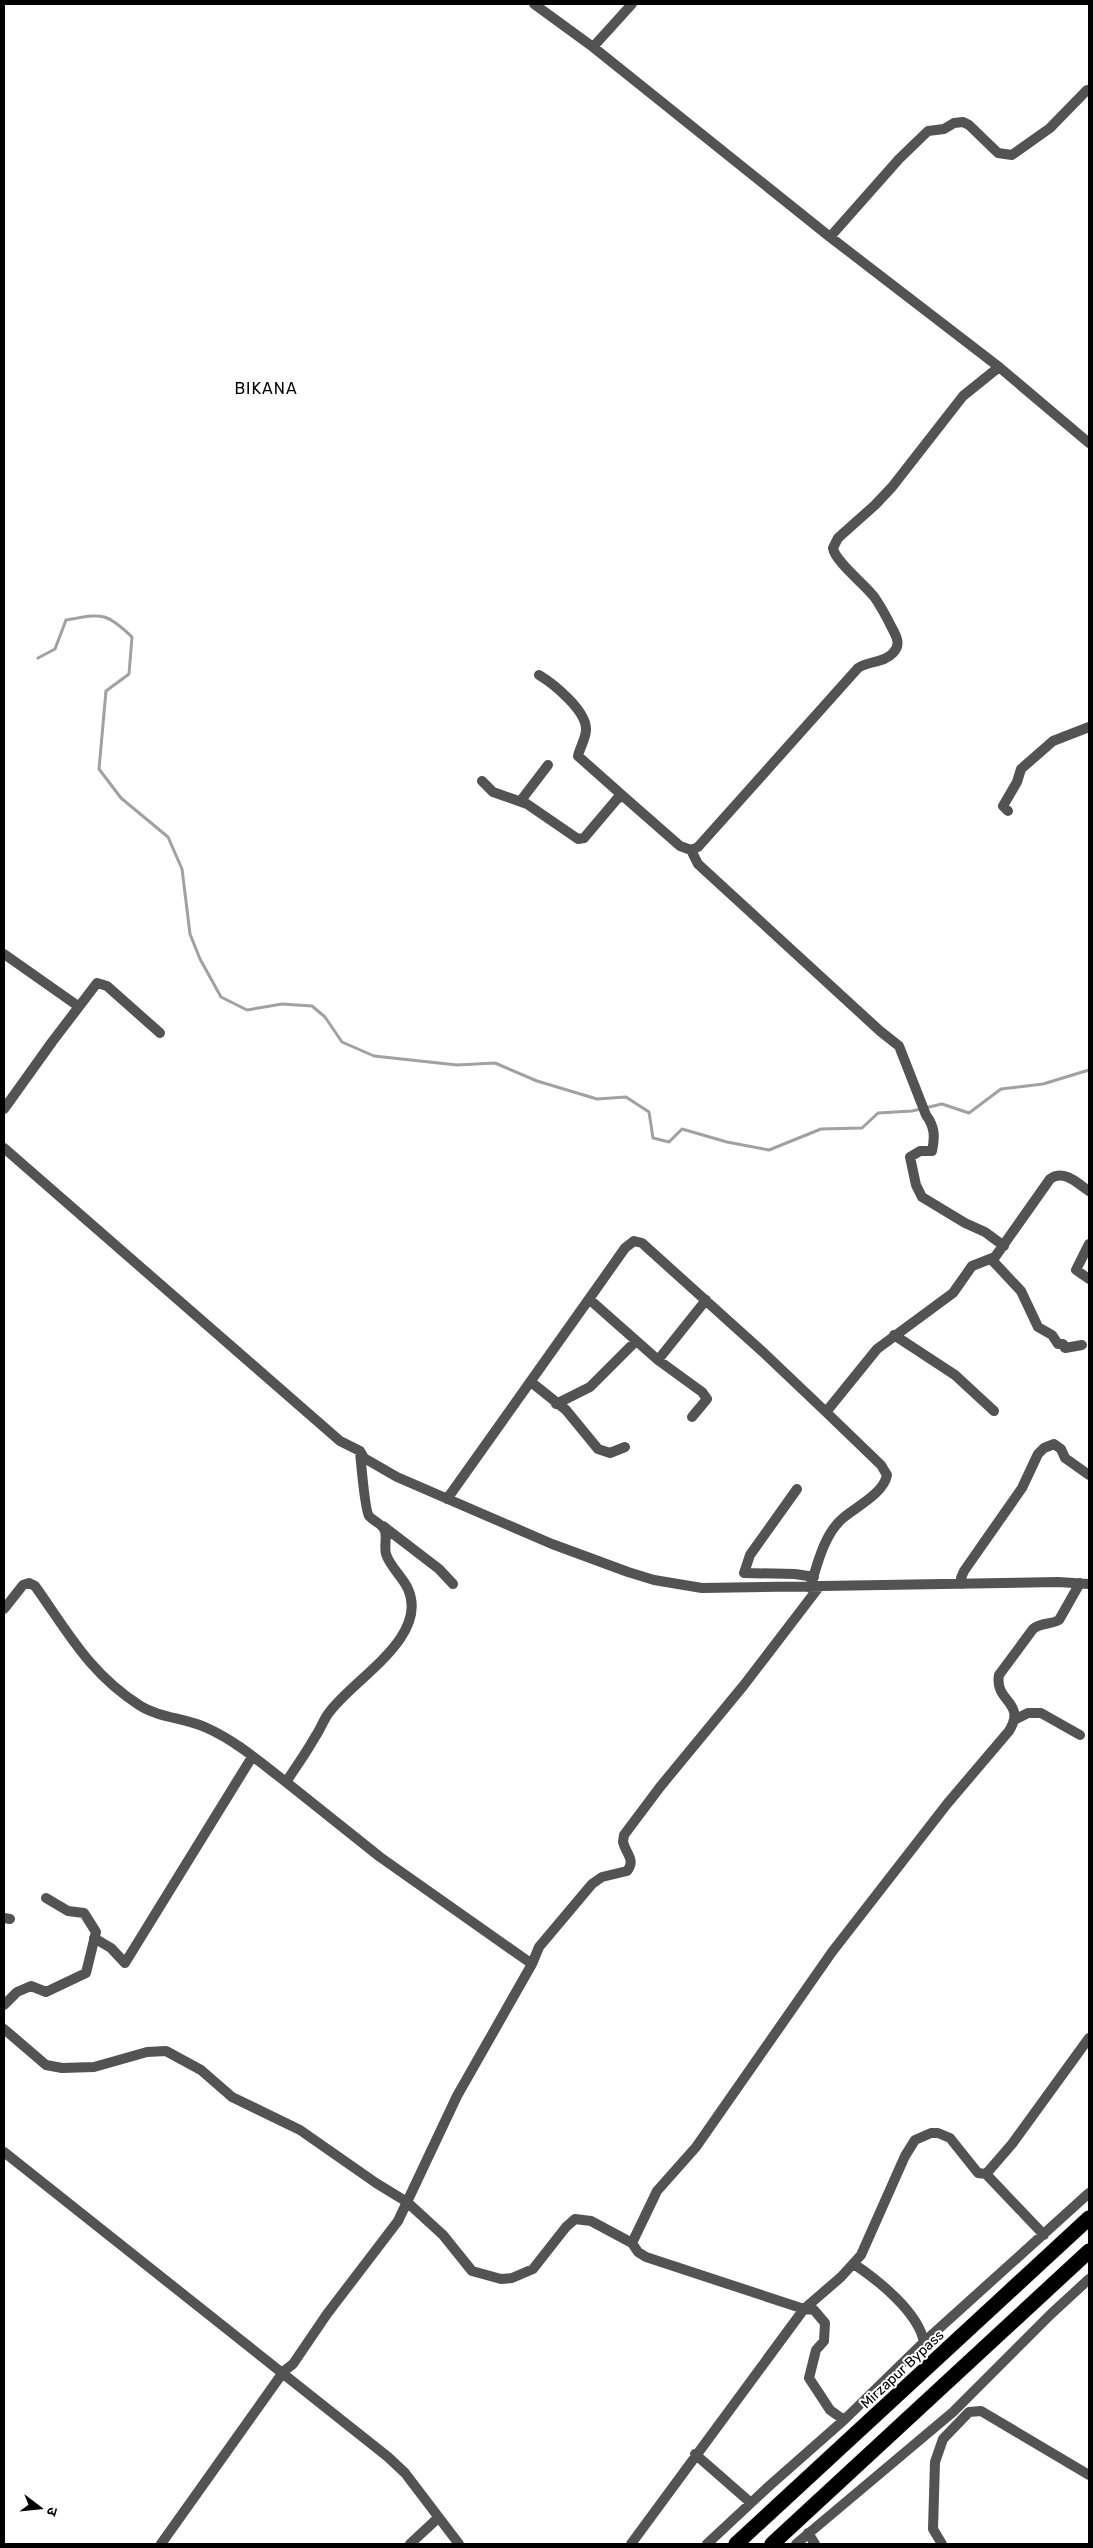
<svg xmlns="http://www.w3.org/2000/svg" width="1093" height="2548" font-family="Rubik,'Noto Sans Devanagari',sans-serif">
  <style>
    .lines { fill: none; stroke-linecap: round; stroke-linejoin: round }
    .stream { stroke: #a1a1a1; stroke-width: 3 }
    .highway-casing { stroke: #dbdbdb; stroke-width: 16 }
    .minor { stroke: #535353; stroke-width: 10 }
    .highway { stroke: #000; stroke-width: 15 }
    .labels { text-anchor: middle; stroke-width: 4; stroke-linejoin: round; paint-order: stroke }
    .street-label { font-size: 14px; fill: #000; stroke: #fff }
    .quarter-label { font-size: 16px; letter-spacing: 1px; fill: #000; stroke: #fff }
  </style>
  <rect width="100%" height="100%" fill="#fff"/>
  <g class="lines">
    <!-- stream -->
    <path class="stream" d="M38,658L55,649L66,620C102,614 105,611 132,637L129,674L106,691L99,769L121,798L168,837L182,869L190,934L200,959L221,997L247,1010L282,1004L312,1006L325,1017L342,1042L374,1056L457,1065L495,1063L537,1081L597,1099L626,1097L649,1112L653,1138L669,1142L682,1129L727,1142L769,1150L821,1129L862,1128L878,1113L912,1111L942,1104L969,1113L1001,1089L1043,1084L1089,1070"/>
    <!-- highway casing -->
    <g class="highway-casing">
      <path id="highway" d="M736,2544L1089,2218
        M772,2544L1089,2251"/>
    </g>
    <!-- minor -->
    <path class="minor" d="M534,4L593,47L830,237L999,367L1089,443
      M593,47L632,4
      M830,237L899,159L928,131L944,129L954,123L963,122L969,125L998,153L1012,155L1050,128L1087,90
      M539,675C554,684 587,711 586,730C586,738 580,747 578,756L623,796
      M482,781L493,792L527,804L578,839L584,838L617,799L623,796L680,846L691,850L698,847L858,668C868,661 884,663 893,653C901,645 897,637 892,628C887,618 882,608 875,598C866,585 835,562 833,548L838,538L875,505L892,487L963,396L999,367
      M522,802V799L548,765
      M1008,811L1003,806L1017,782L1021,769L1053,741L1089,727
      M691,850L698,864L880,1031L899,1046L926,1115C935,1127 935,1137 932,1151H920L910,1157L916,1185L922,1197L965,1223L985,1232L1004,1246
      M4,954L78,1006
      M4,1109L52,1042L97,983L107,986L160,1033
      M4,1148L340,1441L360,1451L364,1458L397,1477L552,1544L628,1572L654,1580L702,1588L1058,1582L1089,1584
      M1089,1244L1076,1270L1089,1279
      M991,1259L1021,1291L1038,1327L1052,1335L1058,1344H1063L1065,1348L1082,1345
      M589,1299L658,1360L706,1300
      M894,1335L955,1375L994,1411
      M658,1360L702,1392L707,1399L692,1417
      M531,1382L566,1410L598,1449L610,1453L625,1447
      M556,1404L590,1387L636,1341
      M360,1452C361,1462 365,1511 369,1516C374,1522 382,1523 385,1531C387,1538 384,1547 386,1554C390,1567 403,1577 408,1589C430,1638 350,1681 328,1714C323,1721 320,1730 315,1737C306,1753 296,1767 286,1782L380,1857L532,1964
      M797,1489L750,1555L744,1573L795,1574L814,1577
      M447,1499L589,1299L625,1248L634,1241L642,1243L764,1353L826,1412
      M383,1526L439,1569L453,1584
      M962,1584L961,1578L964,1571L1022,1488L1038,1454L1044,1448L1054,1444L1061,1449L1065,1458L1089,1475
      M810,1588C817,1565 824,1534 843,1518C856,1507 884,1493 887,1475L881,1465L826,1412L877,1349L953,1293L972,1266L995,1257L1050,1179C1064,1169 1077,1183 1089,1191
      M4,1609L23,1585L29,1583L35,1586C68,1632 89,1673 139,1705C159,1718 186,1718 207,1728C236,1741 261,1763 286,1782
      M1016,1719L1028,1713H1041L1080,1735
      M4,1918L10,1919
      M94,1938L111,1948L125,1963L252,1757
      M4,2005L17,1992L31,1986L46,1992L86,1973L96,1932L84,1913L68,1911L46,1898
      M4,2029L46,2065L62,2068L94,2067L147,2052L166,2051L201,2070L232,2097L300,2130L376,2183L407,2202L443,2235L472,2271L501,2279L512,2278L533,2269L566,2227L575,2219L591,2221L632,2243L638,2252L646,2257L804,2309L814,2310L825,2323L824,2341L816,2350L809,2378L830,2410L844,2420
      M4,2152L388,2457L405,2473L459,2544
      M986,2174L1044,2235
      M632,2243L657,2191L696,2147L832,1952L947,1804L1009,1731C1027,1702 994,1702 999,1675L1033,1629C1042,1622 1050,1625 1059,1620L1080,1583
      M854,2264C879,2281 918,2312 924,2342
      M695,2454L751,2503
      M808,2533L815,2544
      M161,2544L284,2371L293,2364L327,2314L398,2221L457,2096L532,1964L539,1947L592,1884L602,1877L627,1871C636,1860 626,1854 623,1842L624,1835L660,1787L744,1685L819,1587
      M410,2544L438,2518
      M631,2544L804,2309L841,2277L861,2255L905,2156L915,2140L931,2133H938L950,2138L978,2173L986,2174L1012,2144L1089,2038
      M707,2544L768,2487L844,2420L924,2342L1089,2193
      M796,2544L953,2412L1051,2314L1089,2279
      M942,2544L933,2529L935,2462L943,2439L969,2412L981,2411L1089,2475"/>
    <!-- highway -->
    <use href="#highway" class="highway"/>
  </g>
  <g class="labels">
    <!-- street labels -->
    <g class="street-label">
      <text transform="translate(902 2369) rotate(-43)" y="5">Mirzapur Bypass</text>
    </g>
    <!-- quarter labels -->
    <g class="quarter-label">
      <text x="266" y="394">BIKANA</text>
    </g>
  </g>
  <!-- border -->
  <rect width="1093" height="2548" fill="none" stroke="#000000" stroke-width="10"/>
  <!-- north arrow -->
  <g transform="translate(40 2508) rotate(106)" stroke="#ffffff" stroke-width="4" paint-order="stroke">
  <path d="M0-4L9 19L0 12L-9 19Z" fill="#000000"/>
  <text y="-8" font-size="14" font-weight="bold" text-anchor="middle" fill="#000000">उ</text>
  </g>
</svg>
